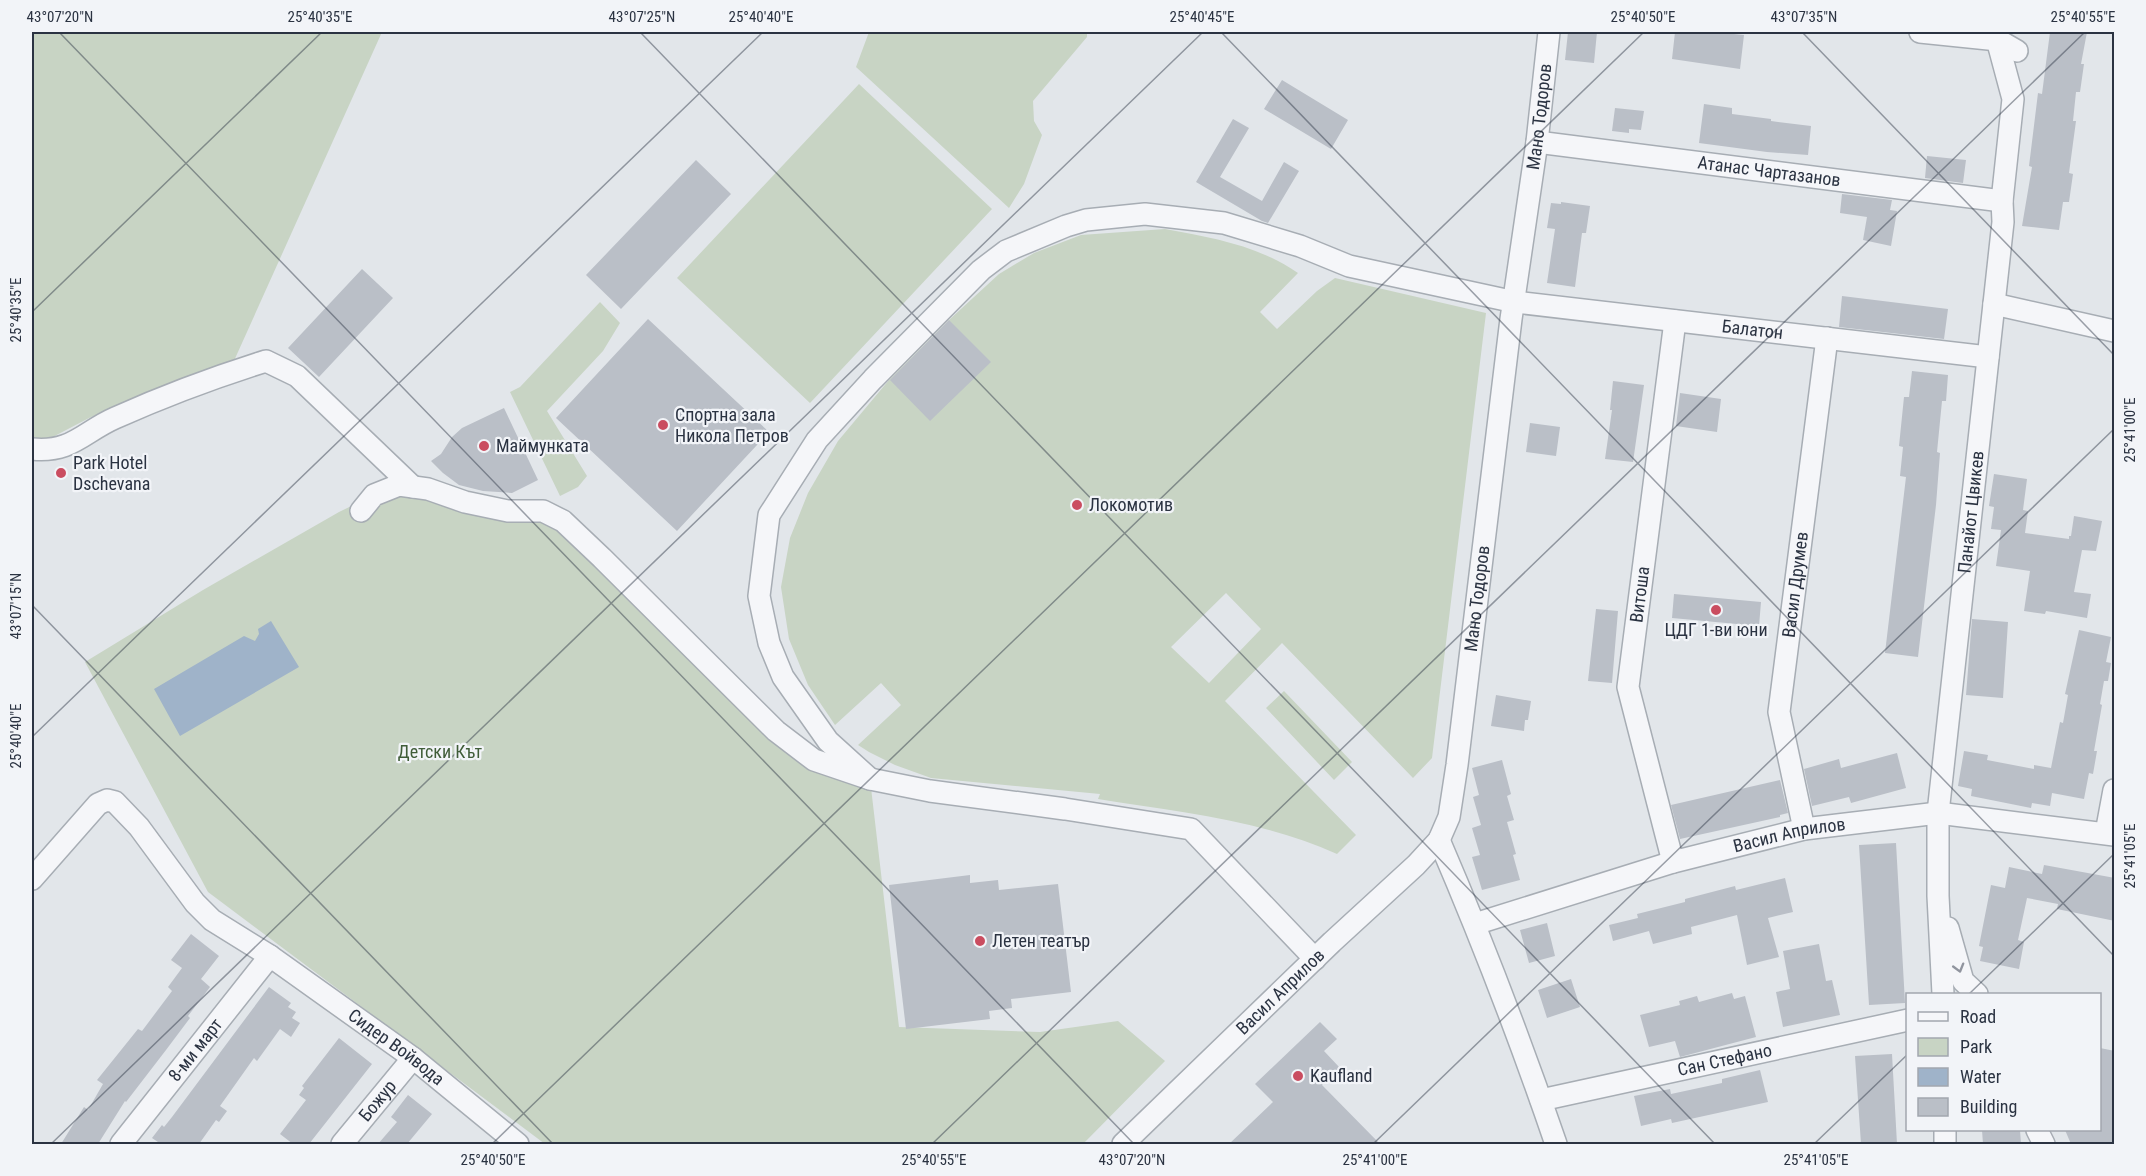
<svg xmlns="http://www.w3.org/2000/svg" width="2146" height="1176" font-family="'Roboto Condensed',sans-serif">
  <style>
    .green { fill: #c8d4c4; fill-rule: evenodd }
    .water { fill: #9fb3c9 }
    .building { fill: #babfc7 }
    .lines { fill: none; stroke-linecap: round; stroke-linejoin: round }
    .minor-casing { stroke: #a7adb4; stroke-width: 24 }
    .minor { stroke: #f5f6f9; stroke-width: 21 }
    .oneway { stroke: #90949e }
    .ticks { fill: none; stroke: #2b3342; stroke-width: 1.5; stroke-opacity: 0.45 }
    .poi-dot { fill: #ca4d60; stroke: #f2f4f8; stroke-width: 2 }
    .labels { text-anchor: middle; stroke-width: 4.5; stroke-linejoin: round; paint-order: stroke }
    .street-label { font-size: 18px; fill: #2b3342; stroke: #f2f4f8 }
    .poi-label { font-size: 18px; fill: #2b3342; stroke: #f2f4f8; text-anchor: start }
    .park-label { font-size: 18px; fill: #405d39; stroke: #f2f4f8 }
    .neatline { fill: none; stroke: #2b3342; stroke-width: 2 }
    .ticks-label { font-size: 15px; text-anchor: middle; fill: #2b3342 }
  </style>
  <rect width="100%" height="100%" fill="#e2e6ea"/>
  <!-- green -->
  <path class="green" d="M32,32H382L233,363L91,417L47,440L32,439Z
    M869,32H1087V37L1033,101L1034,121L1042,135L1024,184L1009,208L856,67Z
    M859,84L992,209L810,403L677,278Z
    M1165,229C1213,238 1257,245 1298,273L1260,312L1277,329L1317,291L1335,278L1486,313L1432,758L1413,778L1282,643L1225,701L1356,835L1337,854C1262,820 1179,812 1098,799L1100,794L931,778L895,765L869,752L858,745L901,705L881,683L835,725L808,685L789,639L781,587L790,538L808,493L838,441L889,380L949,320L999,274L1034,253L1081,235ZM1226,593L1261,629L1209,683L1171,647Z
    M600,302L620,323L603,351L547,411L587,476L578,487L560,496L510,392L520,387Z
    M428,489L543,511L776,731L870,779L899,1027L1040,1032L1118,1021L1165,1061L1083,1144H545L208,892L85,662L203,590L339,512L374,495Z
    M1284,691L1352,762L1334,780L1266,708Z"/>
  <!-- water -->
  <path class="water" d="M271,621L299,667L180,736L154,689L244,636L255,641L259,634L258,629Z"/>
  <!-- building -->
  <path class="building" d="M1568,32H1597L1594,63L1565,60Z
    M1675,32H1714L1744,35L1740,69L1672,59Z
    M2050,32H2087L2081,64H2084L2080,92H2076L2073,121H2076L2069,173L2073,174L2069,202H2063L2059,230L2022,226L2032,167L2029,166L2038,93L2042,94Z
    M1282,80L1348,120L1331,149L1264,109Z
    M1704,104L1732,108V114L1771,119V121L1811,126L1808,155L1767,152L1699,143Z
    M1615,108L1644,111L1641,130L1629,129V133L1612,131Z
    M1233,119L1249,128L1220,177L1262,201L1284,162L1299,171L1268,223L1262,221L1196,182Z
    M1927,156L1966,160L1963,183L1925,178Z
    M696,160L731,194L621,309L586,275Z
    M1842,194L1892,200L1890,210L1897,211L1891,246L1863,240L1867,217L1840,213Z
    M1561,202L1590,206L1586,233H1582L1575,287L1547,283L1555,229L1547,228L1551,203L1561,204Z
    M362,269L393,298L319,377L288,348Z
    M1842,296L1948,309L1944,339L1839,327Z
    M648,319L769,432L677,531L556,418Z
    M949,320L991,362L930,421L890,380Z
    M1912,371L1948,375L1946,401H1942L1937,452L1940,453L1936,505L1918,657L1885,653L1906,477L1900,476L1903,447L1899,446L1904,397H1909Z
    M1613,381L1644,385L1633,462L1605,459L1612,410H1610Z
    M1680,393L1721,399L1717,432L1676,426Z
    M504,408L538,480L512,493L483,491L459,485L443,473L431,461L441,454L452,437L462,428Z
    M1530,423L1560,427L1556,456L1526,452Z
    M1994,474L2027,479L2023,510L2028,511L2025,533L2069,539V536H2071L2074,516L2102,521L2096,551L2082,550L2074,592L2091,594L2087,618L2046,611L2045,614L2024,611L2030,571L1996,566L2001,530L1991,529L1994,507L1989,506Z
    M1674,594L1761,602L1759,626L1672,618Z
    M1596,609L1618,611L1612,683L1588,681Z
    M1972,619L2008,622L2003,698L1966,695Z
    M2079,630L2111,637L2106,662L2111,663L2108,681H2104L2100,704L2102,705L2094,751H2097L2093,774L2089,773L2084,799L2052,793L2050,806L2032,803L2031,808L1971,796L1972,789L1958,786L1964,751L1988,755L1987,760L2034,769V765L2051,768L2060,722L2063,723L2068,695L2065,694Z
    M1496,695L1531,701L1528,720H1525L1524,731L1491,726Z
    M1897,753L1906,788L1851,803L1849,797L1812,806L1804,769L1839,759L1841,768Z
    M1502,760L1511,794L1507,796L1514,820L1507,822L1516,854L1513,855L1520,880L1482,890L1472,857L1480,855L1472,828L1481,825L1473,797L1479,795L1472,768Z
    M1780,780L1788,813L1780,815V817L1680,839L1671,805Z
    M1896,843L1905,1003L1869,1005L1859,845Z
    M2044,865L2115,878V921L2057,909L2058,904L2027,898L2018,940L2024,942L2019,969L1980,961L1983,947L1979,946L1991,885L2005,888L2009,867L2042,874Z
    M970,875V883L998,880L999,890L1058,884L1071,992L1011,999L1012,1008L989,1011L990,1019L906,1029L889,885Z
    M1785,878L1793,912L1768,918L1779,957L1747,965L1737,915L1691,927L1692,934L1653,944L1649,931L1613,941L1609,925L1638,918L1637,914L1685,902V899L1735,886L1736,890Z
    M1547,923L1555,956L1529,963L1520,930Z
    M191,934L219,956L201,979L210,987L188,1016L190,1018L166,1050L126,1102L125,1101L98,1144H61L84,1107L88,1110L103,1084L97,1080L138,1029L142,1031L172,991L168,987L182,968L171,960Z
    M1819,944L1826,981L1832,980L1840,1015L1783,1027L1776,992L1790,989L1783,951Z
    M1571,979L1580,1007L1547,1018L1538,990Z
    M269,987L291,1003L288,1007L296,1012L292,1018L300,1023L291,1037L280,1029L257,1061L254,1058L220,1106L227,1111L219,1122L216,1120L199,1144H161L152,1138L162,1125L164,1127L172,1117Z
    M1732,993L1734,999L1745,996L1756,1037L1680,1057L1675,1041L1649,1047L1640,1015L1680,1005L1679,1001L1697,996L1699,1002Z
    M1320,1022L1337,1039L1324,1051L1340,1068L1322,1085L1380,1144H1229L1273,1102L1255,1084Z
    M339,1038L372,1064L309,1144H293L280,1134L306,1100L299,1095L304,1088L302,1086Z
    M2100,1048L2115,1051V1144H2071L2065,1130H2100Z
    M1892,1054L1897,1144H1861L1855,1056Z
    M1760,1070L1768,1102L1672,1123L1671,1119L1641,1126L1634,1096L1670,1089L1671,1094L1722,1083V1079Z
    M408,1095L432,1114L407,1144H378L397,1122L391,1117Z
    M1982,1130H2020L2021,1144H1983Z"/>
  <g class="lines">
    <!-- minor casing -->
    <g class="minor-casing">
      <g id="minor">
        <path d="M1920,32L1998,40L2017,51"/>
        <path id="s1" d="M1537,142L2002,201"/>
        <path d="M1994,304L2114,331"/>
        <path d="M32,449C72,453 83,432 115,418C164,396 215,377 266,361L297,376L413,487"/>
        <path d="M361,511L374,495L399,485L428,489L465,502L508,511H543L563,521L602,558L776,731L814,760L870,779L930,791L1065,809L1191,829L1315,959"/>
        <path id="s2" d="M870,779L828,741L783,677L769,643L759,596L769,515L817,440L873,379L981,270L1006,251L1066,226L1086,220L1145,214L1224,223L1300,246L1349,266L1515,302L1988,357"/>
        <path id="s3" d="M1804,829L1779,712L1827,338"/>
        <path d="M2106,833L2114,790"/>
        <path d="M1439,840C1482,940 1521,1042 1556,1144"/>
        <path id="s4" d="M1673,862L1628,687L1675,321"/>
        <path id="s5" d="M32,879L98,804L107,800L115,802L139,827L195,903L212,920L270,956L413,1058L518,1144"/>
        <path id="s6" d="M1475,924L1673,862L1804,829L1938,813L2114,835"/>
        <path d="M1948,928L1963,981L1977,994"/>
        <path id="s7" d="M1943,994L1938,896V813L2003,222L2002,201L2013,99L1995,32"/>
        <path id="s8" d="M1541,1100L1908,1020"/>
        <path d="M1945,1130V1144"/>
        <path d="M2037,1130L2044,1144"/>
        <path id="s9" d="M121,1144L270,956"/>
        <path id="s10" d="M342,1144L413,1058"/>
        <path id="s11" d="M1123,1144L1332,942L1416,865L1439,840L1449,817L1457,765L1511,319L1537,142L1549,32"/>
      </g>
    </g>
    <!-- minor -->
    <use href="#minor" class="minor"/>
  </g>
  <!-- one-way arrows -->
  <defs><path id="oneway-chevron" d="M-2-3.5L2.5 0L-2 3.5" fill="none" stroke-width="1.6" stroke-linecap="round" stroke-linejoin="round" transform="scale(1.5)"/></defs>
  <use class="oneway" href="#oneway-chevron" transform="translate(1959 968) rotate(74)"/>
  <!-- ticks -->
  <path class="ticks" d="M59,32L1134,1144M640,32L1715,1144M1221,32L2114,956M1802,32L2114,355M32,312L322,32M32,605L553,1144M32,737L763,32M1969,994L2114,854M51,1144L1203,32M492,1144L1644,32M932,1144L2085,32M1373,1144L2114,429M1814,1144L1908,1054"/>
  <!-- markers -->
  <g class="poi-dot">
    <circle cx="663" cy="425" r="6"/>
    <circle cx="484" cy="446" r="6"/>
    <circle cx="61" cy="473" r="6"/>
    <circle cx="1077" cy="505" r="6"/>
    <circle cx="1716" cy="610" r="6"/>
    <circle cx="980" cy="941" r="6"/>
    <circle cx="1298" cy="1076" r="6"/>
  </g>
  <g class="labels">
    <!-- street labels -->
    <g class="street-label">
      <text dy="6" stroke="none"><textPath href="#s11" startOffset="1170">Мано Тодоров</textPath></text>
      <text dy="6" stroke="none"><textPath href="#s1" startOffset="234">Атанас Чартазанов</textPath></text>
      <text dy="6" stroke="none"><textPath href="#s2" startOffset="1424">Балатон</textPath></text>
      <text dy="6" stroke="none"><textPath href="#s7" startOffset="484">Панайот Цвикев</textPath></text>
      <text dy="6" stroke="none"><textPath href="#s3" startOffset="248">Васил Друмев</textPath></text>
      <text dy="6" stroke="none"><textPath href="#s4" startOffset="274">Витоша</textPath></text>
      <text dy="6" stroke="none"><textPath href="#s11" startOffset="684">Мано Тодоров</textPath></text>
      <text dy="6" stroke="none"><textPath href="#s6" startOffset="327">Васил Априлов</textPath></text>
      <text dy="6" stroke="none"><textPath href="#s11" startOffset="219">Васил Априлов</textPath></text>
      <text dy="6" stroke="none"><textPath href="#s5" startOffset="495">Сидер Войвода</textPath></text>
      <text dy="6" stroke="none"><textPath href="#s9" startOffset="120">8-ми март</textPath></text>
      <text dy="6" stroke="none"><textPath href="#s8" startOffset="188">Сан Стефано</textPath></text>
      <text dy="6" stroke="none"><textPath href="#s10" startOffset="56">Божур</textPath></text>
    </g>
    <!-- poi labels -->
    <g class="poi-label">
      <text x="675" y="421">Спортна зала<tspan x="675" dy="21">Никола Петров</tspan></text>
      <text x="496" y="452">Маймунката</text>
      <text x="73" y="469">Park Hotel<tspan x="73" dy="21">Dschevana</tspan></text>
      <text x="1089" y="511">Локомотив</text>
      <text x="1716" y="636" text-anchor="middle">ЦДГ 1-ви юни</text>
      <text x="992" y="947">Летен театър</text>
      <text x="1310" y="1082">Kaufland</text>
    </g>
    <!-- park labels -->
    <g class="park-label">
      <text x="440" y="758">Детски Кът</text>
    </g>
  </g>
  <!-- border -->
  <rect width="2146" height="1176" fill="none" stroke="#f2f4f8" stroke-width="66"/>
  <!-- legend -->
  <rect x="1906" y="993" width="195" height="138" fill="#f2f4f8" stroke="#a2a7af" stroke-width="1.5"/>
  <rect x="1918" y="1012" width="30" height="9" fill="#f5f6f9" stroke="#a2a7af" stroke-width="1.5"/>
  <text x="1960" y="1023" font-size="18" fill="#2b3342">Road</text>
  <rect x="1918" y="1038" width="30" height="18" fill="#c8d4c4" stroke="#a2a7af" stroke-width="1.5"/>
  <text x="1960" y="1053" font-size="18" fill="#2b3342">Park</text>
  <rect x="1918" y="1068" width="30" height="18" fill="#9fb3c9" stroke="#a2a7af" stroke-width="1.5"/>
  <text x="1960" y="1083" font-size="18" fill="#2b3342">Water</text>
  <rect x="1918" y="1098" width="30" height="18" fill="#babfc7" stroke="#a2a7af" stroke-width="1.5"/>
  <text x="1960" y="1113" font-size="18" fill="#2b3342">Building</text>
  <rect x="33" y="33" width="2080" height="1110" class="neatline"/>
  <g class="ticks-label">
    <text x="60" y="22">43°07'20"N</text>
    <text x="320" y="22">25°40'35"E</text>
    <text x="642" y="22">43°07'25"N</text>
    <text x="761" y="22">25°40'40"E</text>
    <text x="1202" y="22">25°40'45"E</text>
    <text x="1643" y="22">25°40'50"E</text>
    <text x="1804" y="22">43°07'35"N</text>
    <text x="2083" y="22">25°40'55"E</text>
    <text transform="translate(16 310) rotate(-90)" y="5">25°40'35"E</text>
    <text transform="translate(2130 430) rotate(-90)" y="5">25°41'00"E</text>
    <text transform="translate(16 606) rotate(-90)" y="5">43°07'15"N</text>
    <text transform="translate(16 736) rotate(-90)" y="5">25°40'40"E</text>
    <text transform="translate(2130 856) rotate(-90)" y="5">25°41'05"E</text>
    <text x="493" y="1165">25°40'50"E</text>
    <text x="934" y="1165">25°40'55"E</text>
    <text x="1132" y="1165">43°07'20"N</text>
    <text x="1375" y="1165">25°41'00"E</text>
    <text x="1816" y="1165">25°41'05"E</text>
  </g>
</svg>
